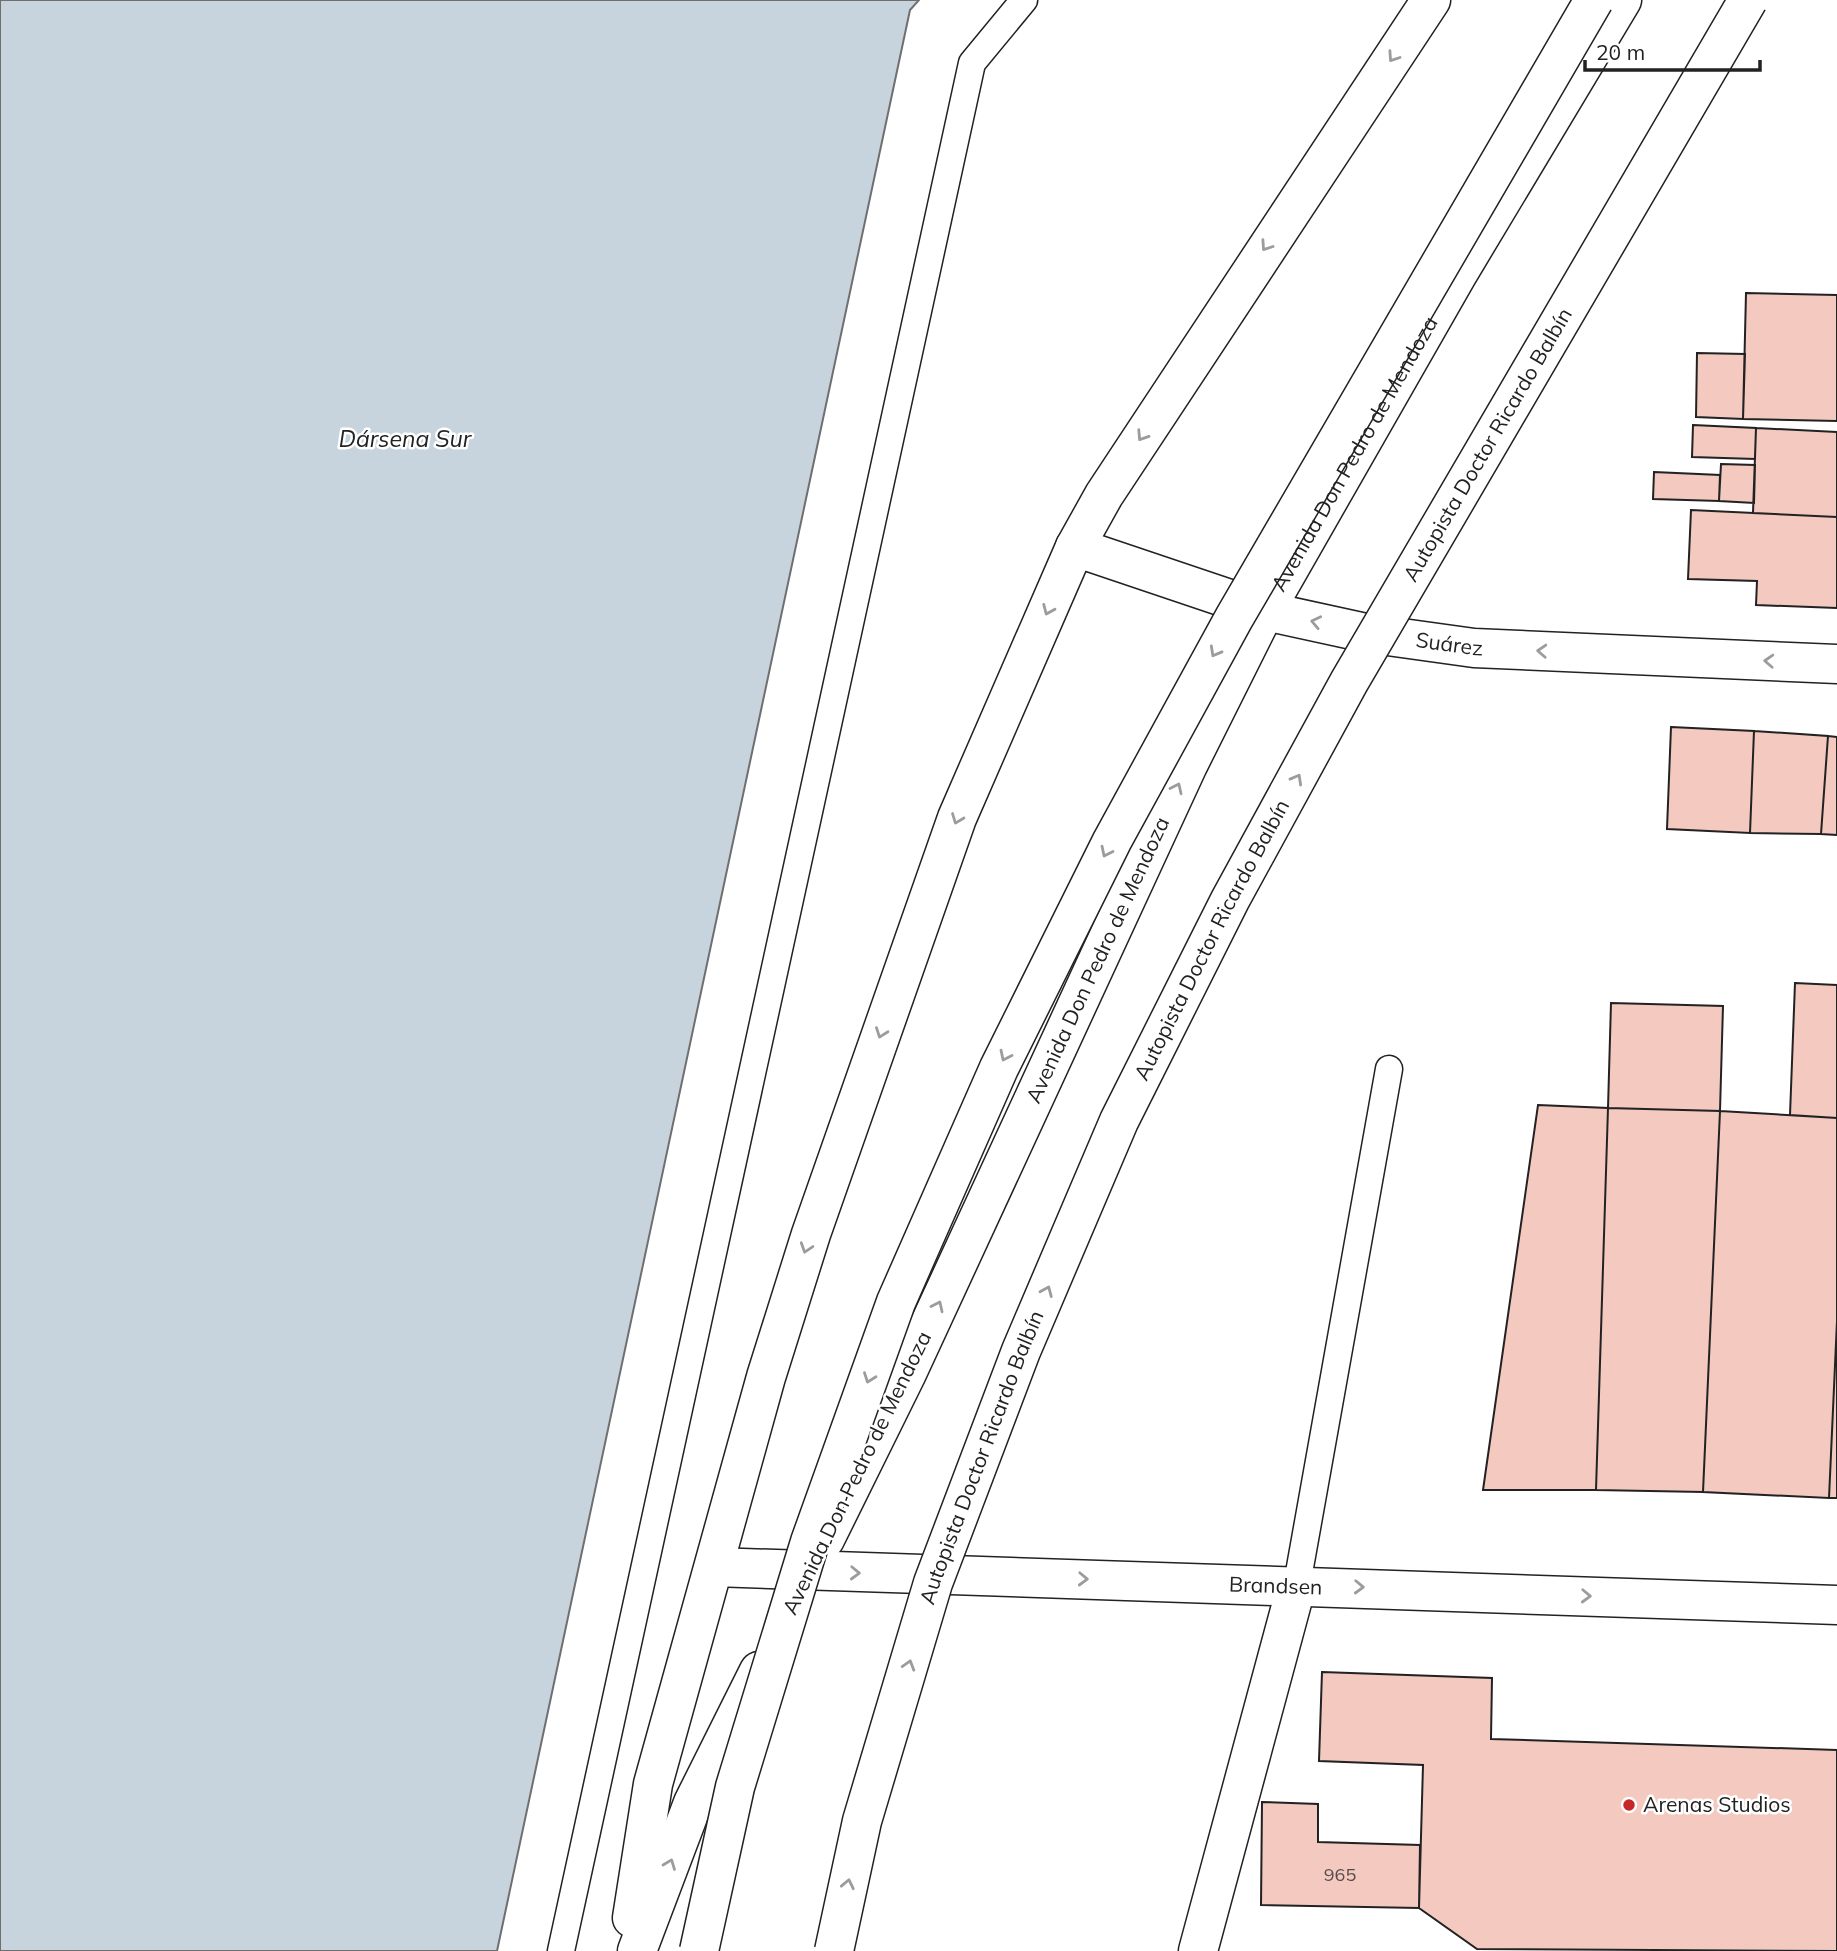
<svg xmlns="http://www.w3.org/2000/svg" width="1837" height="1951" font-family="Mulish,sans-serif">
  <style>
    .water { fill: #c7d3dd; stroke: #6f6f6f; stroke-width: 2 }
    .building { fill: #f3c9c0; stroke: #222; stroke-width: 2 }
    .lines { fill: none; stroke-linecap: round; stroke-linejoin: round }
    .lane-casing { stroke: #222; stroke-width: 29 }
    .street-casing { stroke: #222; stroke-width: 41 }
    .secondary-casing { stroke: #222; stroke-width: 41 }
    .lane { stroke: #fff; stroke-width: 26 }
    .street { stroke: #fff; stroke-width: 38 }
    .secondary { stroke: #fff; stroke-width: 38 }
    .highway-bridge-casing { stroke: #222; stroke-width: 41; stroke-linecap: butt }
    .highway-bridge { stroke: #fff; stroke-width: 38 }
    .oneway { stroke: #9c9c9c }
    .poi-dot { fill: #c62828; stroke: #fff; stroke-width: 2.5 }
    .labels { text-anchor: middle; stroke-width: 5; stroke-linejoin: round; paint-order: stroke }
    .number-label { font-size: 18px; fill: #564c4a }
    .street-label { font-size: 21px; fill: #222; stroke: #fff }
    .poi-label { font-size: 21px; fill: #222; stroke: #fff; text-anchor: start }
    .water-label { font-size: 23px; font-style: italic; fill: #222; stroke: #fff }
  </style>
  <rect width="100%" height="100%" fill="#fff"/>
  <!-- water -->
  <path class="water" d="M0,0H919L910,10L497,1951H0Z"/>
  <!-- building -->
  <path class="building" d="M1746,293L1837,295V421L1743,419Z
    M1697,353L1745,354L1743,419L1696,417Z
    M1693,425L1756,428L1755,459L1692,457Z
    M1756,428L1837,432V517L1753,513Z
    M1721,464L1755,465L1754,503L1719,501Z
    M1654,472L1720,475L1719,501L1653,499Z
    M1691,510L1837,517V608L1756,605L1757,581L1688,579Z
    M1671,727L1754,731L1750,833L1667,829Z
    M1754,731L1828,736L1821,834L1750,833Z
    M1828,736L1837,737V835L1821,834Z
    M1795,983L1837,985V1118L1790,1115Z
    M1611,1003L1723,1006L1720,1111L1608,1108Z
    M1538,1105L1608,1108L1596,1490H1483Z
    M1608,1108L1720,1111L1703,1492L1596,1490Z
    M1720,1111L1837,1118V1321L1829,1498L1703,1492Z
    M1837,1321V1498H1829Z
    M1322,1672L1492,1678L1491,1739L1837,1750V1951L1477,1949L1419,1908L1423,1765L1319,1761Z
    M1262,1802L1318,1804V1842L1420,1845L1419,1908L1261,1905Z"/>
  <g class="lines">
    <!-- lane casing -->
    <g class="lane-casing">
      <path id="lane" d="M1297,1584L1389,1069
        M561,1951L972,63L1024,0"/>
    </g>
    <!-- street casing -->
    <g class="street-casing">
      <g id="street">
        <path id="s1" d="M1075,547L1265,611L1366,633L1474,648L1837,664"/>
        <path id="s2" d="M714,1567L1837,1605"/>
        <path d="M1198,1951L1297,1584"/>
      </g>
    </g>
    <!-- secondary casing -->
    <g class="secondary-casing">
      <g id="secondary">
        <path id="s3" d="M825,1539L907,1373L1188,765L1265,611L1457,275L1622,0"/>
        <path d="M632,1918L653,1784L766,1377L811,1234L957,818L1075,547L1104,495L1431,0"/>
        <path d="M637,1951L693,1803L759,1671"/>
      </g>
    </g>
    <!-- lane -->
    <use href="#lane" class="lane"/>
    <!-- street -->
    <use href="#street" class="street"/>
    <!-- secondary -->
    <use href="#secondary" class="secondary"/>
    <!-- highway-bridge casing -->
    <g class="highway-bridge-casing">
      <g id="highway-bridge">
        <path d="M699,1951L735,1787L810,1542L896,1302L999,1068L1112,841L1234,618L1594,0"/>
        <path id="s4" d="M834,1951L862,1821L933,1583L1021,1351L1119,1121L1230,900L1349,682L1748,0"/>
      </g>
    </g>
    <!-- highway-bridge -->
    <use href="#highway-bridge" class="highway-bridge"/>
  </g>
  <!-- one-way arrows -->
  <defs><path id="oneway-chevron" d="M-2-3.5L2.5 0L-2 3.5" fill="none" stroke-width="1.6" stroke-linecap="round" stroke-linejoin="round" transform="scale(1.75)"/></defs>
  <g class="oneway">
    <use href="#oneway-chevron" transform="translate(1393 57) rotate(124)"/>
    <use href="#oneway-chevron" transform="translate(1266 246) rotate(124)"/>
    <use href="#oneway-chevron" transform="translate(1142 436) rotate(123)"/>
    <use href="#oneway-chevron" transform="translate(1048 610) rotate(113)"/>
    <use href="#oneway-chevron" transform="translate(1316 622) rotate(-168)"/>
    <use href="#oneway-chevron" transform="translate(1542 651) rotate(-177)"/>
    <use href="#oneway-chevron" transform="translate(1215 652) rotate(119)"/>
    <use href="#oneway-chevron" transform="translate(1769 661) rotate(-177)"/>
    <use href="#oneway-chevron" transform="translate(1297 779) rotate(-61)"/>
    <use href="#oneway-chevron" transform="translate(1177 788) rotate(-65)"/>
    <use href="#oneway-chevron" transform="translate(957 819) rotate(111)"/>
    <use href="#oneway-chevron" transform="translate(1106 852) rotate(116)"/>
    <use href="#oneway-chevron" transform="translate(881 1033) rotate(110)"/>
    <use href="#oneway-chevron" transform="translate(1005 1056) rotate(116)"/>
    <use href="#oneway-chevron" transform="translate(806 1248) rotate(108)"/>
    <use href="#oneway-chevron" transform="translate(1047 1291) rotate(-67)"/>
    <use href="#oneway-chevron" transform="translate(938 1306) rotate(-65)"/>
    <use href="#oneway-chevron" transform="translate(869 1378) rotate(110)"/>
    <use href="#oneway-chevron" transform="translate(855 1573) rotate(2)"/>
    <use href="#oneway-chevron" transform="translate(1083 1579) rotate(2)"/>
    <use href="#oneway-chevron" transform="translate(1359 1587) rotate(2)"/>
    <use href="#oneway-chevron" transform="translate(1586 1596) rotate(2)"/>
    <use href="#oneway-chevron" transform="translate(909 1665) rotate(-73)"/>
    <use href="#oneway-chevron" transform="translate(670 1864) rotate(-69)"/>
    <use href="#oneway-chevron" transform="translate(848 1884) rotate(-78)"/>
  </g>
  <!-- markers -->
  <circle class="poi-dot" cx="1629" cy="1805" r="7"/>
  <g class="labels">
    <!-- number labels -->
    <g class="number-label">
      <text x="1340" y="1881">965</text>
    </g>
    <!-- street labels -->
    <g class="street-label">
      <text dy="7" stroke="none"><textPath href="#s4" startOffset="1650">Autopista Doctor Ricardo Balbín</textPath></text>
      <text dy="7" stroke="none"><textPath href="#s3" startOffset="1208">Avenida Don Pedro de Mendoza</textPath></text>
      <text dy="7" stroke="none"><textPath href="#s1" startOffset="388">Suárez</textPath></text>
      <text dy="7" stroke="none"><textPath href="#s4" startOffset="1083">Autopista Doctor Ricardo Balbín</textPath></text>
      <text dy="7" stroke="none"><textPath href="#s3" startOffset="640">Avenida Don Pedro de Mendoza</textPath></text>
      <text dy="7" stroke="none"><textPath href="#s4" startOffset="516">Autopista Doctor Ricardo Balbín</textPath></text>
      <text transform="translate(857 1473) rotate(-64)" y="7">Avenida Don Pedro de Mendoza</text>
      <text dy="7" stroke="none"><textPath href="#s2" startOffset="562">Brandsen</textPath></text>
    </g>
    <!-- poi labels -->
    <g class="poi-label">
      <text x="1643" y="1812">Arenas Studios</text>
    </g>
    <!-- water labels -->
    <g class="water-label">
      <text x="405" y="447">Dársena Sur</text>
    </g>
  </g>
  <!-- scale -->
  <path d="M1585 60v10h175v-10" fill="none" stroke="#222222" stroke-width="3.5"/>
  <text x="1596" y="60" font-size="21" fill="#222222" stroke="#ffffff" stroke-width="5" paint-order="stroke">20 m</text>
</svg>
